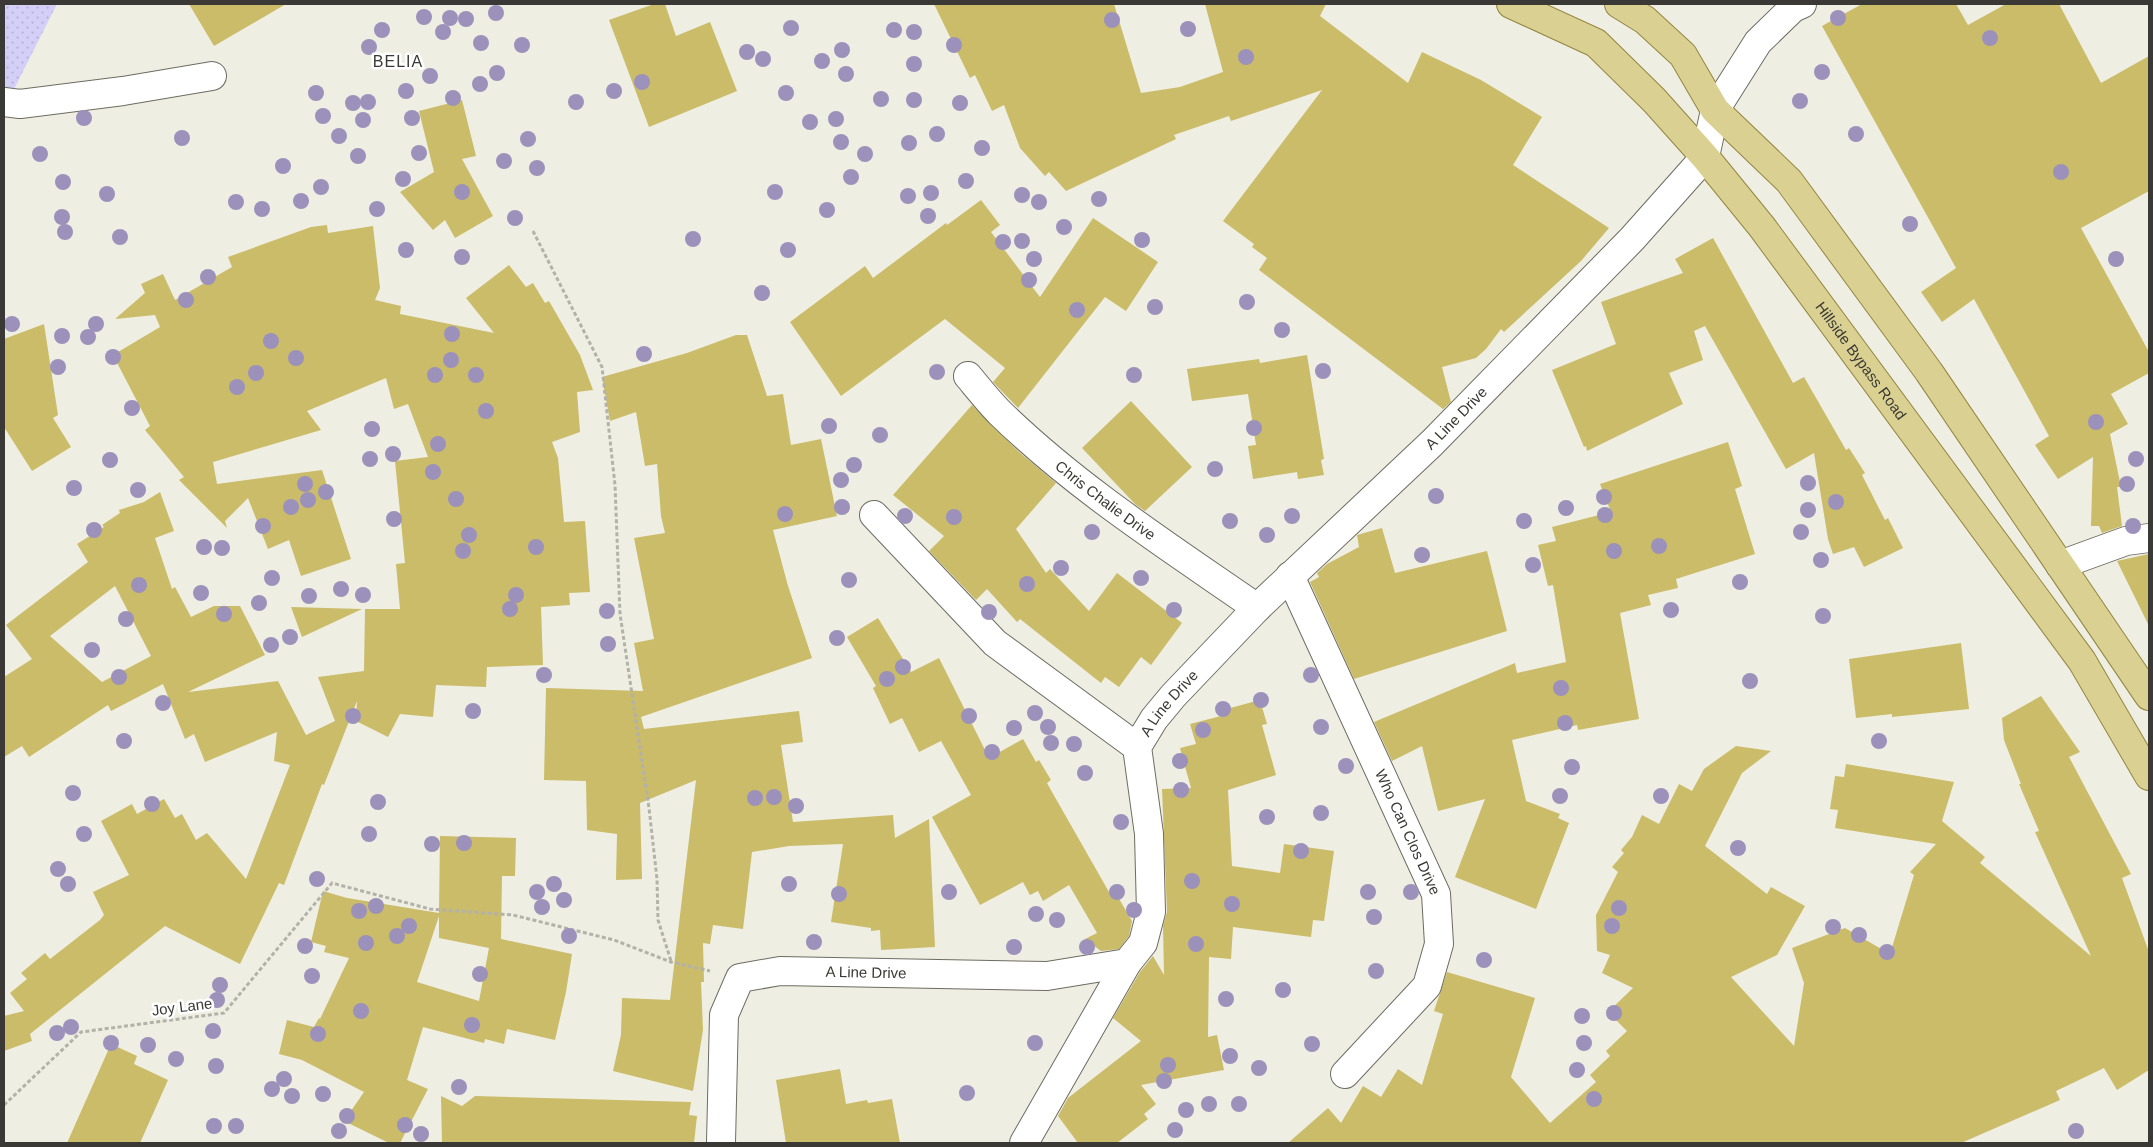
<svg xmlns="http://www.w3.org/2000/svg" width="2153" height="1147" font-family="Arial,sans-serif">
  <style>
    .grass { fill: url(#grass-dots) }
    .building { fill: #cabc69; fill-rule: evenodd }
    .lines { fill: none; stroke-linecap: round; stroke-linejoin: round }
    .minor-casing { stroke: #6d6c62; stroke-width: 30 }
    .major-casing { stroke: #928641; stroke-width: 30 }
    .path { stroke: #b3b2a9; stroke-width: 3; stroke-dasharray: 4 2.5; stroke-linecap: butt }
    .minor { stroke: #fff; stroke-width: 28 }
    .major { stroke: #dad091; stroke-width: 28 }
    .tree { fill: #9c91bb }
    .labels { text-anchor: middle; stroke-width: 5; stroke-linejoin: round; paint-order: stroke }
    .street-label { font-size: 15px; fill: #3a3935; stroke: #fff }
    .neighbourhood-label { font-size: 16px; letter-spacing: 1px; fill: #3a3935; stroke: #fff }
  </style>
  <defs>
    <pattern id="grass-dots" width="8" height="8" patternUnits="userSpaceOnUse" patternTransform="scale(1.25)"><rect width="8" height="8" fill="#d4cff7"/><path d="M2 2h.1M6 6h.1" fill="none" stroke="#b7b2d4" stroke-width="1.8" stroke-linecap="round"/></pattern>
  </defs>
  <rect width="100%" height="100%" fill="#efeee2"/>
  <!-- grass -->
  <path class="grass" d="M4,4H57L4,109Z"/>
  <!-- building -->
  <path class="building" d="M189,4H286L214,46Z
    M654,4H665L676,36L710,22L737,91L649,127L609,20Z
    M934,4H1114L1141,93L1180,87L1223,72L1205,4H1326L1320,16L1408,83L1422,52L1481,80L1542,117L1513,165L1609,228L1581,261L1504,332L1501,329L1486,349L1476,358L1442,367L1451,402L1443,409L1259,270L1267,258L1252,247L1254,244L1223,221L1322,90L1231,121L1229,116L1174,135L1176,139L1066,191L1049,172L1045,176L1020,148L1004,105L992,111L975,75L970,78Z
    M1862,4H1956L1968,25L2006,4H2059L2101,83L2149,56V191L2081,228L2149,352V373L2111,394L2128,424L2110,434L2121,487H2117L2122,526L2102,533L2099,526H2091L2093,457L2058,479L2035,445L2049,436L1974,299L1942,322L1921,292L1956,268L1822,26Z
    M462,100L476,156L462,159L493,216L455,238L445,220L433,230L400,192L434,172L419,111Z
    M981,200L1000,225L991,232L1040,297L1093,218L1158,262L1126,311L1105,297L1018,408L993,382L1005,368L945,319L841,396L790,322L865,266L873,278L946,223L947,225Z
    M327,225L328,233L373,226L380,288L375,300L401,306L400,314L494,333L466,298L509,265L526,287L533,283L545,303L549,301L580,355L593,390L577,392L580,432L552,442L558,458L564,522L585,521L590,592L569,593L570,605L541,607L543,665L487,667L486,687L436,685L433,717L400,714L388,737L356,721L357,701L324,785L322,784L284,885L279,883L240,964L165,926L30,1034L32,1041L4,1051V1016L24,1011L10,993L27,979L21,973L45,953L50,959L100,920L104,915L93,892L129,875L101,821L132,804L137,814L164,799L175,818L182,814L196,840L207,833L246,879L290,765L274,761L277,732L205,762L194,734L185,739L163,684L111,711L108,705L29,757L22,746L4,757V677L32,659L6,625L88,562L77,544L104,527L102,525L120,513L119,510L144,502L160,492L174,531L155,538L172,589L175,587L191,617L214,606H240L265,655L188,692L278,681L306,735L335,721L318,677L364,671L365,609H400L396,564L405,563L395,461L428,457L408,404L394,409L386,378L307,411L321,430L213,462L217,484L322,470L351,559L301,576L289,540L268,549L248,498L225,521L227,528L179,480L184,477L145,430L150,426L113,355L160,327L155,315L115,319L145,293L141,284L163,274L175,300L232,267L228,257L311,227ZM115,586L151,656L102,682L50,636Z
    M1713,238L1793,383L1804,377L1846,450L1849,448L1865,473L1862,475L1885,520L1888,518L1903,548L1864,567L1854,547L1833,554L1828,539L1814,453L1786,469L1705,326L1694,331L1703,360L1669,373L1683,404L1587,451L1586,446L1584,447L1552,370L1616,344L1601,302L1683,273L1675,259Z
    M44,324L58,415L53,418L71,447L32,471L4,427V339Z
    M736,335H747L767,396L783,394L791,445L821,439L837,516L773,530L788,586L812,658L641,717L644,729L799,711L803,742L781,745L793,822L893,815L895,838L929,819L935,947L881,950L880,930L871,931V928L831,922L843,844L789,846L752,852L743,929L713,925L710,944L703,943L704,982H701L703,1030L693,1091L613,1071L621,1035L622,998L670,1000L696,780L640,803L642,879L616,880L617,834L587,830L586,781L544,780L546,688L643,691L634,643L654,639L634,538L665,533L661,516L657,464L645,466L636,412L610,421L602,377L687,353Z
    M1307,355L1324,459L1321,460L1324,475L1298,479L1297,472L1253,479L1248,446L1256,445L1248,394L1192,401L1187,369L1259,359L1260,363Z
    M1131,401L1192,467L1145,511L1135,504L1082,448Z
    M972,405L1019,452L1056,483L1016,529L1046,573L1050,569L1089,611L1117,573L1182,623L1151,665L1141,657L1119,687L1105,677L1101,683L1020,619L1017,622L987,589L976,600L929,551L944,536L893,495Z
    M1728,442L1742,486L1735,489L1755,554L1676,579L1678,588L1648,595L1651,605L1620,613L1639,719L1578,730L1577,725L1512,740L1526,801L1560,814L1558,818L1569,823L1536,909L1455,877L1485,799L1438,811L1422,746L1392,761L1374,722L1515,663L1517,673L1566,662L1553,585L1548,586L1538,545L1556,541L1552,527L1611,512L1600,484Z
    M1382,528L1395,573L1487,551L1507,631L1354,679L1310,582L1319,577L1317,573L1327,564L1359,547L1357,535Z
    M2149,554V626L2117,561Z
    M291,607L362,609L302,637Z
    M878,618L911,672L939,658L989,758L1023,739L1036,762L1039,760L1051,780L1047,783L1052,792L1109,892L1114,890L1132,921L1129,936L1119,949L1101,951L1085,939L1097,933L1069,885L1043,901L1038,891L1030,895L1023,882L980,905L932,817L971,795L941,741L919,752L902,718L890,724L873,688L876,686L847,637Z
    M1961,643L1969,709L1892,717V714L1856,718L1849,659Z
    M2041,696L2080,752L2069,757L2131,874L2122,878L2149,952V1070L2117,1090L2104,1068L2056,1091L2060,1100L1961,1143H1288L1328,1108L1341,1123L1363,1086L1381,1097L1398,1069L1422,1085L1443,1014L1434,1011L1447,972L1535,998L1511,1077L1550,1123L1596,1082L1590,1075L1610,1056L1606,1051L1627,1031L1608,1012L1633,988L1602,973L1610,955L1597,951L1596,915L1618,872L1612,867L1624,853L1621,850L1632,837L1642,815L1659,824L1679,784L1692,791L1704,769L1736,746L1771,751L1742,773L1705,846L1767,894L1771,887L1805,906L1777,955L1731,977L1794,1046L1804,983L1792,948L1845,928L1890,954L1914,875L1910,872L1936,844L1835,828L1838,810L1830,809L1835,776L1844,777L1846,764L1954,782L1942,821L1985,857L1980,863L2091,956L2035,832L2039,831L2019,784H2021L2004,740L2002,718Z
    M1260,700L1267,724L1262,725L1276,775L1228,790L1232,866L1280,873L1284,844L1334,851L1324,921L1313,920L1311,937L1233,927L1231,959L1209,957L1208,1037L1217,1035L1224,1070L1141,1085L1156,1104L1144,1114L1148,1119L1117,1143H1078L1058,1116L1068,1098L1141,1041L1113,1018L1140,972L1153,956L1164,975L1163,926L1167,912L1162,789L1191,788L1180,748L1196,744L1190,724L1221,716L1219,711Z
    M440,836L516,838L515,876H502L501,939L572,954L566,992L555,1040L507,1029L504,1044L485,1039L484,1043L423,1027L407,1080L428,1089L400,1143H389L344,1121L364,1092L302,1060L279,1054L287,1020L314,1027L319,1018L320,1019L349,958L324,952L326,946L311,942L323,891L347,898L439,913ZM439,916V938L489,948L479,1001L417,982Z
    M111,1044L137,1056L134,1064L168,1080L140,1143H67Z
    M840,1069L846,1104L867,1100L868,1103L892,1099L900,1143H786L776,1080Z
    M441,1096L462,1106L475,1096L691,1102L689,1115L697,1116L694,1143H442Z"/>
  <g class="lines">
    <!-- minor casing -->
    <g class="minor-casing">
      <g id="minor">
        <path d="M4,102L20,104L123,91L212,76"/>
        <path id="s1" d="M968,376C978,388 989,402 1000,413C1077,488 1169,547 1257,608"/>
        <path d="M874,515L995,643L1137,747"/>
        <path d="M2060,565L2126,541L2149,538"/>
        <path id="s2" d="M1290,576L1436,894L1439,944L1427,986L1345,1074"/>
        <path id="s3" d="M721,1143L724,1015L740,978L780,971L1047,976L1127,963L1143,943L1151,912L1149,834L1137,747L1154,719L1173,696L1257,608L1432,443L1632,239L1705,157L1715,110L1758,42L1793,8L1802,4"/>
        <path d="M1024,1143L1127,963"/>
      </g>
    </g>
    <!-- major casing -->
    <g class="major-casing">
      <g id="major">
        <path id="s4" d="M1511,4L1596,43L1654,100L1705,157L1762,227L2082,661L2149,776"/>
        <path d="M1619,4L1645,20L1683,55L1715,110L1789,181L1929,372L2149,696"/>
      </g>
    </g>
    <!-- path -->
    <path class="path" d="M533,231L602,367L615,485L620,614L649,808L657,879L658,920L671,961
      M4,1105L81,1032L224,1013L332,883L430,909L513,915L614,940L671,962L710,971"/>
    <!-- minor -->
    <use href="#minor" class="minor"/>
    <!-- major -->
    <use href="#major" class="major"/>
  </g>
  <!-- trees -->
  <g class="tree">
    <circle cx="496" cy="13" r="8"/>
    <circle cx="424" cy="17" r="8"/>
    <circle cx="450" cy="18" r="8"/>
    <circle cx="1838" cy="18" r="8"/>
    <circle cx="466" cy="19" r="8"/>
    <circle cx="1112" cy="20" r="8"/>
    <circle cx="791" cy="28" r="8"/>
    <circle cx="1188" cy="29" r="8"/>
    <circle cx="382" cy="30" r="8"/>
    <circle cx="894" cy="30" r="8"/>
    <circle cx="443" cy="32" r="8"/>
    <circle cx="914" cy="32" r="8"/>
    <circle cx="1990" cy="38" r="8"/>
    <circle cx="481" cy="43" r="8"/>
    <circle cx="522" cy="45" r="8"/>
    <circle cx="954" cy="45" r="8"/>
    <circle cx="369" cy="47" r="8"/>
    <circle cx="842" cy="50" r="8"/>
    <circle cx="747" cy="52" r="8"/>
    <circle cx="1246" cy="57" r="8"/>
    <circle cx="763" cy="59" r="8"/>
    <circle cx="822" cy="61" r="8"/>
    <circle cx="914" cy="64" r="8"/>
    <circle cx="1822" cy="72" r="8"/>
    <circle cx="497" cy="73" r="8"/>
    <circle cx="846" cy="74" r="8"/>
    <circle cx="430" cy="76" r="8"/>
    <circle cx="642" cy="82" r="8"/>
    <circle cx="480" cy="84" r="8"/>
    <circle cx="406" cy="91" r="8"/>
    <circle cx="614" cy="91" r="8"/>
    <circle cx="316" cy="93" r="8"/>
    <circle cx="786" cy="93" r="8"/>
    <circle cx="453" cy="98" r="8"/>
    <circle cx="881" cy="99" r="8"/>
    <circle cx="914" cy="100" r="8"/>
    <circle cx="1800" cy="101" r="8"/>
    <circle cx="368" cy="102" r="8"/>
    <circle cx="576" cy="102" r="8"/>
    <circle cx="353" cy="103" r="8"/>
    <circle cx="960" cy="103" r="8"/>
    <circle cx="323" cy="116" r="8"/>
    <circle cx="84" cy="118" r="8"/>
    <circle cx="412" cy="118" r="8"/>
    <circle cx="836" cy="119" r="8"/>
    <circle cx="363" cy="120" r="8"/>
    <circle cx="810" cy="122" r="8"/>
    <circle cx="937" cy="134" r="8"/>
    <circle cx="1856" cy="134" r="8"/>
    <circle cx="339" cy="136" r="8"/>
    <circle cx="182" cy="138" r="8"/>
    <circle cx="528" cy="139" r="8"/>
    <circle cx="841" cy="142" r="8"/>
    <circle cx="909" cy="143" r="8"/>
    <circle cx="982" cy="148" r="8"/>
    <circle cx="419" cy="153" r="8"/>
    <circle cx="40" cy="154" r="8"/>
    <circle cx="865" cy="154" r="8"/>
    <circle cx="358" cy="156" r="8"/>
    <circle cx="504" cy="161" r="8"/>
    <circle cx="283" cy="166" r="8"/>
    <circle cx="537" cy="168" r="8"/>
    <circle cx="2061" cy="172" r="8"/>
    <circle cx="851" cy="177" r="8"/>
    <circle cx="403" cy="179" r="8"/>
    <circle cx="966" cy="181" r="8"/>
    <circle cx="63" cy="182" r="8"/>
    <circle cx="321" cy="187" r="8"/>
    <circle cx="462" cy="192" r="8"/>
    <circle cx="775" cy="192" r="8"/>
    <circle cx="931" cy="193" r="8"/>
    <circle cx="107" cy="194" r="8"/>
    <circle cx="1022" cy="195" r="8"/>
    <circle cx="908" cy="196" r="8"/>
    <circle cx="1099" cy="199" r="8"/>
    <circle cx="301" cy="201" r="8"/>
    <circle cx="236" cy="202" r="8"/>
    <circle cx="1039" cy="202" r="8"/>
    <circle cx="262" cy="209" r="8"/>
    <circle cx="377" cy="209" r="8"/>
    <circle cx="827" cy="210" r="8"/>
    <circle cx="928" cy="216" r="8"/>
    <circle cx="62" cy="217" r="8"/>
    <circle cx="515" cy="218" r="8"/>
    <circle cx="1910" cy="224" r="8"/>
    <circle cx="1064" cy="227" r="8"/>
    <circle cx="65" cy="232" r="8"/>
    <circle cx="120" cy="237" r="8"/>
    <circle cx="693" cy="239" r="8"/>
    <circle cx="1142" cy="240" r="8"/>
    <circle cx="1022" cy="241" r="8"/>
    <circle cx="1003" cy="242" r="8"/>
    <circle cx="406" cy="250" r="8"/>
    <circle cx="788" cy="250" r="8"/>
    <circle cx="462" cy="257" r="8"/>
    <circle cx="1034" cy="259" r="8"/>
    <circle cx="2116" cy="259" r="8"/>
    <circle cx="208" cy="277" r="8"/>
    <circle cx="1029" cy="280" r="8"/>
    <circle cx="762" cy="293" r="8"/>
    <circle cx="186" cy="300" r="8"/>
    <circle cx="1247" cy="302" r="8"/>
    <circle cx="1155" cy="307" r="8"/>
    <circle cx="1077" cy="310" r="8"/>
    <circle cx="12" cy="324" r="8"/>
    <circle cx="96" cy="324" r="8"/>
    <circle cx="1282" cy="330" r="8"/>
    <circle cx="452" cy="334" r="8"/>
    <circle cx="62" cy="336" r="8"/>
    <circle cx="88" cy="337" r="8"/>
    <circle cx="271" cy="341" r="8"/>
    <circle cx="644" cy="354" r="8"/>
    <circle cx="113" cy="357" r="8"/>
    <circle cx="296" cy="358" r="8"/>
    <circle cx="451" cy="360" r="8"/>
    <circle cx="58" cy="367" r="8"/>
    <circle cx="1323" cy="371" r="8"/>
    <circle cx="937" cy="372" r="8"/>
    <circle cx="256" cy="373" r="8"/>
    <circle cx="435" cy="375" r="8"/>
    <circle cx="476" cy="375" r="8"/>
    <circle cx="1134" cy="375" r="8"/>
    <circle cx="237" cy="387" r="8"/>
    <circle cx="132" cy="408" r="8"/>
    <circle cx="486" cy="411" r="8"/>
    <circle cx="2096" cy="422" r="8"/>
    <circle cx="829" cy="426" r="8"/>
    <circle cx="1254" cy="428" r="8"/>
    <circle cx="372" cy="429" r="8"/>
    <circle cx="880" cy="435" r="8"/>
    <circle cx="438" cy="444" r="8"/>
    <circle cx="393" cy="454" r="8"/>
    <circle cx="370" cy="459" r="8"/>
    <circle cx="2136" cy="459" r="8"/>
    <circle cx="110" cy="460" r="8"/>
    <circle cx="854" cy="465" r="8"/>
    <circle cx="1215" cy="469" r="8"/>
    <circle cx="433" cy="472" r="8"/>
    <circle cx="841" cy="480" r="8"/>
    <circle cx="1808" cy="483" r="8"/>
    <circle cx="305" cy="484" r="8"/>
    <circle cx="2127" cy="484" r="8"/>
    <circle cx="74" cy="488" r="8"/>
    <circle cx="138" cy="490" r="8"/>
    <circle cx="326" cy="492" r="8"/>
    <circle cx="1436" cy="496" r="8"/>
    <circle cx="1604" cy="497" r="8"/>
    <circle cx="456" cy="499" r="8"/>
    <circle cx="308" cy="500" r="8"/>
    <circle cx="1836" cy="502" r="8"/>
    <circle cx="291" cy="507" r="8"/>
    <circle cx="842" cy="507" r="8"/>
    <circle cx="1566" cy="508" r="8"/>
    <circle cx="1808" cy="510" r="8"/>
    <circle cx="785" cy="514" r="8"/>
    <circle cx="1605" cy="515" r="8"/>
    <circle cx="905" cy="516" r="8"/>
    <circle cx="1292" cy="516" r="8"/>
    <circle cx="954" cy="517" r="8"/>
    <circle cx="394" cy="519" r="8"/>
    <circle cx="1230" cy="521" r="8"/>
    <circle cx="1524" cy="521" r="8"/>
    <circle cx="263" cy="526" r="8"/>
    <circle cx="2133" cy="526" r="8"/>
    <circle cx="94" cy="530" r="8"/>
    <circle cx="1092" cy="532" r="8"/>
    <circle cx="1801" cy="532" r="8"/>
    <circle cx="469" cy="535" r="8"/>
    <circle cx="1267" cy="535" r="8"/>
    <circle cx="1659" cy="546" r="8"/>
    <circle cx="204" cy="547" r="8"/>
    <circle cx="536" cy="547" r="8"/>
    <circle cx="222" cy="548" r="8"/>
    <circle cx="463" cy="551" r="8"/>
    <circle cx="1614" cy="551" r="8"/>
    <circle cx="1422" cy="555" r="8"/>
    <circle cx="1821" cy="560" r="8"/>
    <circle cx="1533" cy="565" r="8"/>
    <circle cx="1061" cy="568" r="8"/>
    <circle cx="272" cy="578" r="8"/>
    <circle cx="1141" cy="578" r="8"/>
    <circle cx="849" cy="580" r="8"/>
    <circle cx="1740" cy="582" r="8"/>
    <circle cx="1027" cy="584" r="8"/>
    <circle cx="139" cy="585" r="8"/>
    <circle cx="341" cy="589" r="8"/>
    <circle cx="201" cy="593" r="8"/>
    <circle cx="363" cy="595" r="8"/>
    <circle cx="516" cy="595" r="8"/>
    <circle cx="309" cy="596" r="8"/>
    <circle cx="259" cy="603" r="8"/>
    <circle cx="510" cy="609" r="8"/>
    <circle cx="1174" cy="610" r="8"/>
    <circle cx="1671" cy="610" r="8"/>
    <circle cx="607" cy="611" r="8"/>
    <circle cx="989" cy="612" r="8"/>
    <circle cx="224" cy="614" r="8"/>
    <circle cx="1823" cy="616" r="8"/>
    <circle cx="126" cy="619" r="8"/>
    <circle cx="290" cy="637" r="8"/>
    <circle cx="837" cy="638" r="8"/>
    <circle cx="608" cy="644" r="8"/>
    <circle cx="271" cy="645" r="8"/>
    <circle cx="92" cy="650" r="8"/>
    <circle cx="903" cy="667" r="8"/>
    <circle cx="544" cy="675" r="8"/>
    <circle cx="1311" cy="675" r="8"/>
    <circle cx="119" cy="677" r="8"/>
    <circle cx="887" cy="679" r="8"/>
    <circle cx="1750" cy="681" r="8"/>
    <circle cx="1561" cy="688" r="8"/>
    <circle cx="1261" cy="700" r="8"/>
    <circle cx="163" cy="703" r="8"/>
    <circle cx="1223" cy="709" r="8"/>
    <circle cx="473" cy="711" r="8"/>
    <circle cx="1035" cy="713" r="8"/>
    <circle cx="353" cy="716" r="8"/>
    <circle cx="969" cy="716" r="8"/>
    <circle cx="1565" cy="723" r="8"/>
    <circle cx="1048" cy="727" r="8"/>
    <circle cx="1321" cy="727" r="8"/>
    <circle cx="1014" cy="728" r="8"/>
    <circle cx="1203" cy="730" r="8"/>
    <circle cx="124" cy="741" r="8"/>
    <circle cx="1879" cy="741" r="8"/>
    <circle cx="1051" cy="743" r="8"/>
    <circle cx="1074" cy="744" r="8"/>
    <circle cx="992" cy="752" r="8"/>
    <circle cx="1180" cy="761" r="8"/>
    <circle cx="1346" cy="766" r="8"/>
    <circle cx="1572" cy="767" r="8"/>
    <circle cx="1085" cy="773" r="8"/>
    <circle cx="1181" cy="790" r="8"/>
    <circle cx="73" cy="793" r="8"/>
    <circle cx="1560" cy="796" r="8"/>
    <circle cx="1661" cy="796" r="8"/>
    <circle cx="774" cy="797" r="8"/>
    <circle cx="755" cy="798" r="8"/>
    <circle cx="378" cy="802" r="8"/>
    <circle cx="152" cy="804" r="8"/>
    <circle cx="796" cy="806" r="8"/>
    <circle cx="1321" cy="813" r="8"/>
    <circle cx="1267" cy="817" r="8"/>
    <circle cx="1121" cy="822" r="8"/>
    <circle cx="84" cy="834" r="8"/>
    <circle cx="369" cy="834" r="8"/>
    <circle cx="464" cy="843" r="8"/>
    <circle cx="432" cy="844" r="8"/>
    <circle cx="1738" cy="848" r="8"/>
    <circle cx="1301" cy="851" r="8"/>
    <circle cx="58" cy="869" r="8"/>
    <circle cx="317" cy="879" r="8"/>
    <circle cx="1192" cy="881" r="8"/>
    <circle cx="68" cy="884" r="8"/>
    <circle cx="554" cy="884" r="8"/>
    <circle cx="789" cy="884" r="8"/>
    <circle cx="537" cy="892" r="8"/>
    <circle cx="949" cy="892" r="8"/>
    <circle cx="1117" cy="892" r="8"/>
    <circle cx="1368" cy="892" r="8"/>
    <circle cx="1411" cy="892" r="8"/>
    <circle cx="839" cy="894" r="8"/>
    <circle cx="564" cy="900" r="8"/>
    <circle cx="1232" cy="904" r="8"/>
    <circle cx="376" cy="906" r="8"/>
    <circle cx="542" cy="907" r="8"/>
    <circle cx="1619" cy="908" r="8"/>
    <circle cx="1134" cy="910" r="8"/>
    <circle cx="359" cy="911" r="8"/>
    <circle cx="1036" cy="914" r="8"/>
    <circle cx="1374" cy="917" r="8"/>
    <circle cx="1057" cy="920" r="8"/>
    <circle cx="409" cy="926" r="8"/>
    <circle cx="1612" cy="926" r="8"/>
    <circle cx="1833" cy="927" r="8"/>
    <circle cx="1859" cy="935" r="8"/>
    <circle cx="397" cy="936" r="8"/>
    <circle cx="569" cy="936" r="8"/>
    <circle cx="814" cy="942" r="8"/>
    <circle cx="366" cy="943" r="8"/>
    <circle cx="1196" cy="944" r="8"/>
    <circle cx="305" cy="946" r="8"/>
    <circle cx="1014" cy="947" r="8"/>
    <circle cx="1087" cy="947" r="8"/>
    <circle cx="1887" cy="952" r="8"/>
    <circle cx="1484" cy="960" r="8"/>
    <circle cx="1376" cy="971" r="8"/>
    <circle cx="480" cy="974" r="8"/>
    <circle cx="312" cy="976" r="8"/>
    <circle cx="220" cy="985" r="8"/>
    <circle cx="1283" cy="990" r="8"/>
    <circle cx="1226" cy="999" r="8"/>
    <circle cx="217" cy="1000" r="8"/>
    <circle cx="361" cy="1011" r="8"/>
    <circle cx="1614" cy="1013" r="8"/>
    <circle cx="1582" cy="1016" r="8"/>
    <circle cx="472" cy="1025" r="8"/>
    <circle cx="71" cy="1027" r="8"/>
    <circle cx="213" cy="1031" r="8"/>
    <circle cx="57" cy="1033" r="8"/>
    <circle cx="318" cy="1034" r="8"/>
    <circle cx="111" cy="1043" r="8"/>
    <circle cx="1035" cy="1043" r="8"/>
    <circle cx="1584" cy="1043" r="8"/>
    <circle cx="1312" cy="1044" r="8"/>
    <circle cx="148" cy="1045" r="8"/>
    <circle cx="1230" cy="1056" r="8"/>
    <circle cx="176" cy="1059" r="8"/>
    <circle cx="1168" cy="1065" r="8"/>
    <circle cx="216" cy="1066" r="8"/>
    <circle cx="1259" cy="1068" r="8"/>
    <circle cx="1577" cy="1070" r="8"/>
    <circle cx="284" cy="1079" r="8"/>
    <circle cx="1164" cy="1081" r="8"/>
    <circle cx="459" cy="1087" r="8"/>
    <circle cx="272" cy="1089" r="8"/>
    <circle cx="967" cy="1093" r="8"/>
    <circle cx="323" cy="1094" r="8"/>
    <circle cx="292" cy="1096" r="8"/>
    <circle cx="1594" cy="1099" r="8"/>
    <circle cx="1209" cy="1104" r="8"/>
    <circle cx="1239" cy="1104" r="8"/>
    <circle cx="1186" cy="1110" r="8"/>
    <circle cx="347" cy="1116" r="8"/>
    <circle cx="405" cy="1125" r="8"/>
    <circle cx="214" cy="1126" r="8"/>
    <circle cx="236" cy="1126" r="8"/>
    <circle cx="1175" cy="1130" r="8"/>
    <circle cx="339" cy="1131" r="8"/>
    <circle cx="2076" cy="1131" r="8"/>
    <circle cx="421" cy="1134" r="8"/>
  </g>
  <g class="labels">
    <!-- street labels -->
    <g class="street-label">
      <text dy="5" stroke="none"><textPath href="#s4" startOffset="508">Hillside Bypass Road</textPath></text>
      <text dy="5" stroke="none"><textPath href="#s3" startOffset="1240">A Line Drive</textPath></text>
      <text dy="5" stroke="none"><textPath href="#s1" startOffset="186">Chris Chalie Drive</textPath></text>
      <text dy="5" stroke="none"><textPath href="#s3" startOffset="835">A Line Drive</textPath></text>
      <text dy="5" stroke="none"><textPath href="#s2" startOffset="282">Who Can Clos Drive</textPath></text>
      <text dy="5" stroke="none"><textPath href="#s3" startOffset="295">A Line Drive</textPath></text>
      <text transform="translate(182 1007) rotate(-7)" y="5">Joy Lane</text>
    </g>
    <!-- neighbourhood labels -->
    <g class="neighbourhood-label">
      <text x="398" y="67">BELIA</text>
    </g>
  </g>
  <!-- border -->
  <rect width="2153" height="1147" fill="none" stroke="#3a3935" stroke-width="10"/>
</svg>
